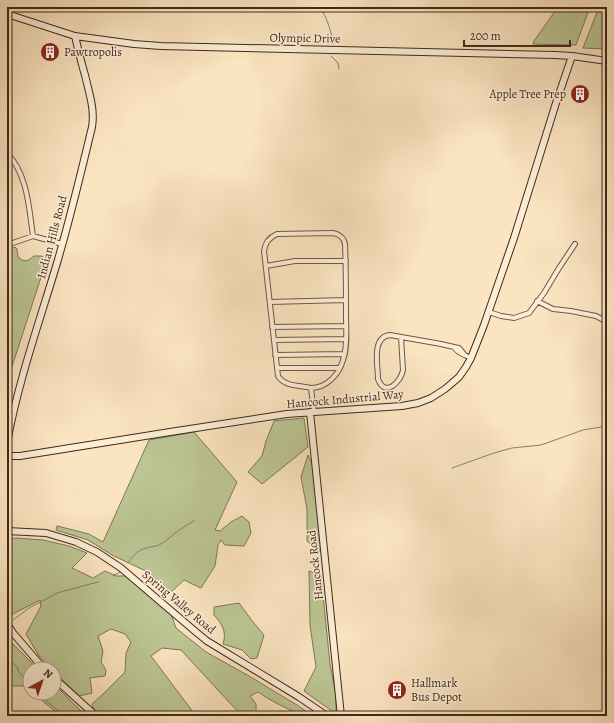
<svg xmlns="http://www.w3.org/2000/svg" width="614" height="723" font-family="Alegreya,serif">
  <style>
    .green { fill: #bcc594; stroke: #7e7756 }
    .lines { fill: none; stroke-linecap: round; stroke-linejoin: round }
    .stream { stroke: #7a827a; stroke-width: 1 }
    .street-casing { stroke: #6f5843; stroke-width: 6 }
    .secondary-casing { stroke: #402919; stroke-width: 8 }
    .street { stroke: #fcedd7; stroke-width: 4 }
    .secondary { stroke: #fcedd7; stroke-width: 6 }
    .labels { text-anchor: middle; stroke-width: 3; stroke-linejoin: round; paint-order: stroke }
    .street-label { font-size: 12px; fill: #402919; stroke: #fcedd7 }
    .poi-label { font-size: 12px; fill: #402919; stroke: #fcedd7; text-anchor: start }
  </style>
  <rect width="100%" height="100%" fill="#fbe4c1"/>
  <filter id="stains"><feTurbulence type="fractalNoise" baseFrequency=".005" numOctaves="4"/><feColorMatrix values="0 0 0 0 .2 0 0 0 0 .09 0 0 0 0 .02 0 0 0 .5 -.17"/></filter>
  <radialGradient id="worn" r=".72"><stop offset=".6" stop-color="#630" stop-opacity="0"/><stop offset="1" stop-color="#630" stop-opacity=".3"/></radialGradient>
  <!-- green -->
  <path class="green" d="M558,7H590L576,45L533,44L534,41Z
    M599,7H607V49L583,48Z
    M15,247L17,249L18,257L22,260L27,261L34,256H42L45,260L44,268L7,382V253L10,249Z
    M304,418L308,447L262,484L248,472L262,456L266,441L274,421Z
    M194,432L237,482L215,530L220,531L231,522L242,516L249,522L251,533L244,546L225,545L221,540L218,545L215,566L201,588L184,580L169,594L150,573L112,555L88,540L56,530L57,526L89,534L103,542L149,440Z
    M308,455L312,464L323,554L307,541V509L301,477Z
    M16,538L43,540L69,546L87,553L72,568L93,578L105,571L116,576H126L171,614L176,628L206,652L249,676L297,705L313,716C298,716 271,701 258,692L250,696L256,704V712L251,716L241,715L181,650L162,648L151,656L196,716H100L94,710L92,704L101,696L125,672L126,653L131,642L125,634L111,629L98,636L103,651L101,662L106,670L105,676L90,678L92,693L79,696L54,672V669H51L39,656L26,634L41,606L40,600L9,616L7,610V539Z
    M309,571L321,575L330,664L336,696V714L304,691L316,667L310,625Z
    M239,603L253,622L264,635L257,658L251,659L242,650L223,644C227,631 222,624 214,615V607Z
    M7,638L38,669H30V691L24,686H11L7,681Z
    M54,684L86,716H61L33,693H54Z"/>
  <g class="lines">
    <!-- stream -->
    <path class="stream" d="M320,7C327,18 331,30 333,43
      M331,56L338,63L339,69
      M452,468L494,453L512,448L541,445L583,430L607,426
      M128,563C135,553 138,550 150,547C153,547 156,546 159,545C165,542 169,538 174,534C180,529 188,525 195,520
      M113,575L117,574L121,571
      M13,620L29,608L48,598L57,593L98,582
      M7,657L17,667L19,672L30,685
      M38,693L44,699L65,716"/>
    <!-- street casing -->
    <g class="street-casing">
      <path id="street" d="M7,153C28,175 29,209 33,236
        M7,245L33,236L62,244
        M266,266L295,261H346
        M537,301L553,309L571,311L596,316L607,322
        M270,302L346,300
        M489,312L501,316L514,318L529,313L544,293L559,268L575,244
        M272,327L346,326
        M401,337L403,370C401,382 385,398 378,379C378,366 371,337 390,335L441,344L454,347
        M274,340L346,339
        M464,354L459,348L454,347C457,353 465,355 471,358
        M275,355L345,354
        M277,368H340
        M311,388C299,385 285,387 278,376L264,251C265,243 270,237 277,234L333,233C339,234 344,238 345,244C346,268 346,291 346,315C346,329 348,346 343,360C339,375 326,388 311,388L314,412"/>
    </g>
    <!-- secondary casing -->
    <g class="secondary-casing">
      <path id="secondary" d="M7,14L75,36L134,44L161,46L555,55L572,56L607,61
        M310,412L341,716
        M7,443C18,382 39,323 57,263C70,219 81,173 92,127C95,109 89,93 85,75C81,62 78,49 75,36
        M7,456H20L170,432L287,414L314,412L402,406L418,403L431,398L445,389L451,384L459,377L466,367L471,358L484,325L514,238L556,103L572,56
        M7,531L46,533L76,542L97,552L121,568L196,632L207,641L299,697L327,716
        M7,624L13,633L44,669
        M54,678L96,716"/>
    </g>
    <!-- street -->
    <use href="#street" class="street"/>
    <!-- secondary -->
    <use href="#secondary" class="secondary"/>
  </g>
  <!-- icons -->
  <defs>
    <g id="building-disc" transform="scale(1)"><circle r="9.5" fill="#8f2418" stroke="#fcedd7"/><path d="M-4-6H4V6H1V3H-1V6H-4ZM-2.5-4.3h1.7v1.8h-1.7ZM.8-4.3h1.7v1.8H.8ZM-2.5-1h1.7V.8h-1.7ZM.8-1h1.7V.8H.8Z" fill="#fff"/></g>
  </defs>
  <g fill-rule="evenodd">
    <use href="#building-disc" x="50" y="52"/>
    <use href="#building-disc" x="580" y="94"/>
    <use href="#building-disc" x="397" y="690"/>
  </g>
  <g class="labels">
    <!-- street labels -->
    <g class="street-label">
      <text transform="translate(305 38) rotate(1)" y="4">Olympic Drive</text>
      <text transform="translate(52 237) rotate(-75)" y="4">Indian Hills Road</text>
      <text transform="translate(345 399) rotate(-5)" y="4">Hancock Industrial Way</text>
      <text transform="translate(315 565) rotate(-96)" y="4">Hancock Road</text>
      <text transform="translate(179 602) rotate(40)" y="4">Spring Valley Road</text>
    </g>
    <!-- poi labels -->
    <g class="poi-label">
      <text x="64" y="56">Pawtropolis</text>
      <text x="566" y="98" text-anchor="end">Apple Tree Prep</text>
      <text x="411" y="687">Hallmark<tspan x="411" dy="14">Bus Depot</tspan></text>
    </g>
  </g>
  <!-- margin -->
  <rect width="614" height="723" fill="none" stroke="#fbe4c1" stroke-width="24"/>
  <rect x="8" y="8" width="598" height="707" fill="none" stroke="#402919" stroke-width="2"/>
  <rect x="12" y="12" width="590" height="699" fill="none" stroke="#402919"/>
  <!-- north arrow -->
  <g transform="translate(42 681) rotate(40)"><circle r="19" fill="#fcedd7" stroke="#b19f8b"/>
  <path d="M0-3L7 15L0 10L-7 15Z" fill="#8f2418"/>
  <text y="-6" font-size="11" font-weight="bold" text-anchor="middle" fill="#402919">N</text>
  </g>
  <!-- scale -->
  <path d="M464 40v6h106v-6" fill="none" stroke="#402919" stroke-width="2"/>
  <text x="470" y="40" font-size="12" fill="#402919" stroke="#fcedd7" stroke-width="3" paint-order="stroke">200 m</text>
  <rect width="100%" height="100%" filter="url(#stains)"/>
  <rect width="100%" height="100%" fill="url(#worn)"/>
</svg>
